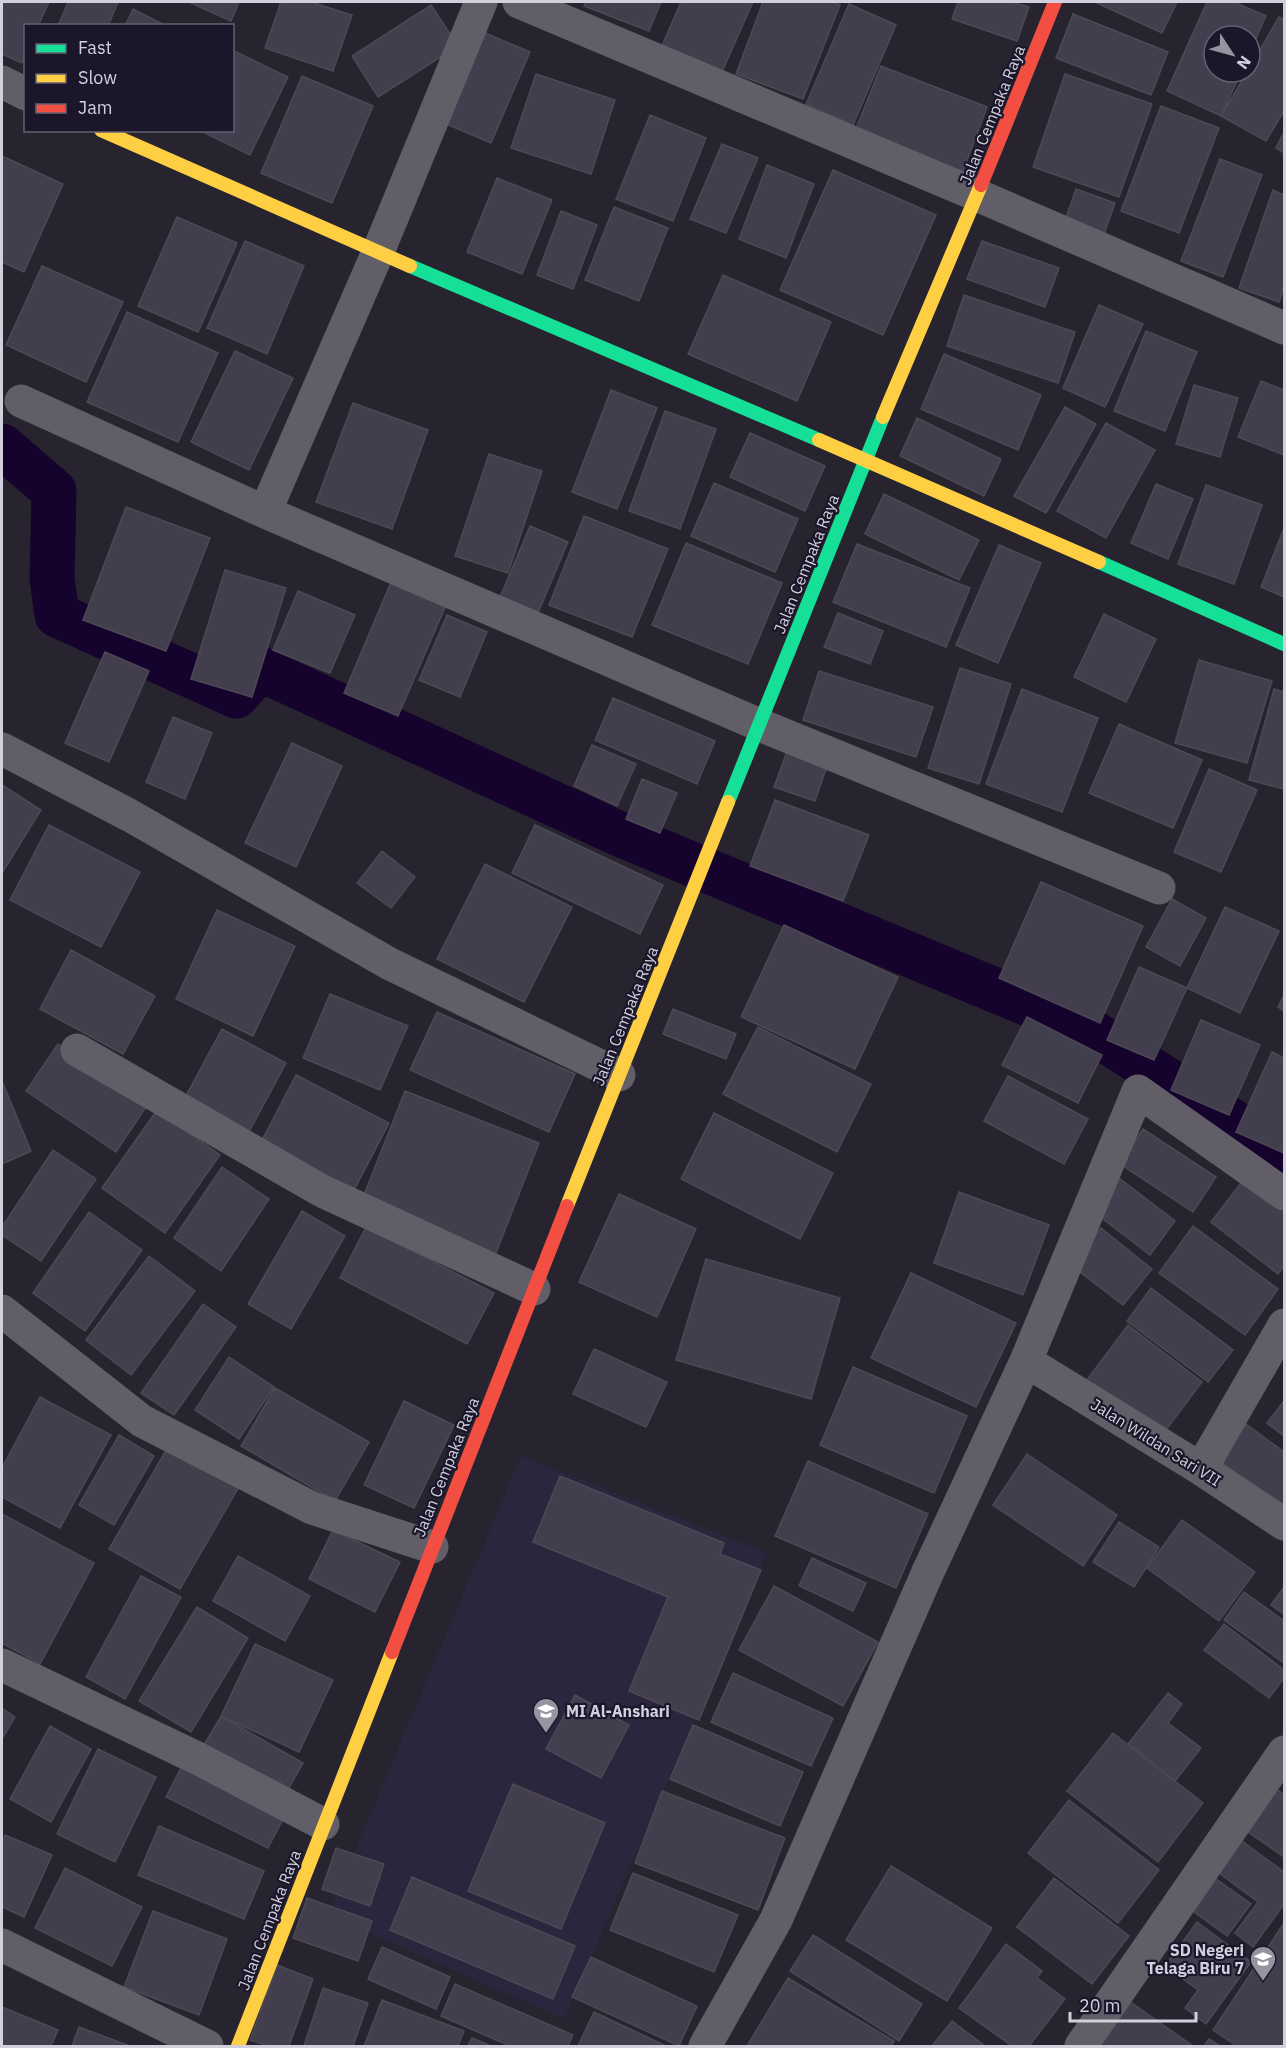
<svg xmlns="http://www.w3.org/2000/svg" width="1286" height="2048" font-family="'IBM Plex Sans',sans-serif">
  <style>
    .built { fill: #2c253e }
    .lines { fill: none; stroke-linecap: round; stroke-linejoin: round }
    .canal { stroke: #15032e; stroke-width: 45 }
    .building { fill: #433e4e; stroke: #4c4953; stroke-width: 1.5 }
    .street { stroke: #615e68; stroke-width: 33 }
    .fast { stroke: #16e098; stroke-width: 14 }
    .slow { stroke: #ffcf43; stroke-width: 14 }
    .jam { stroke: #f24e42; stroke-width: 14 }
    .labels { text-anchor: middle; stroke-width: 4.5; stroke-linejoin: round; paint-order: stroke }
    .street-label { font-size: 16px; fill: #d2d0dd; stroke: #1b162a }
    .poi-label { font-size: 16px; font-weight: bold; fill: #d2d0dd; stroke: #1b162a; text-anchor: start }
  </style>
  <rect width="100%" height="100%" fill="#27242f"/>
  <!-- built -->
  <path class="built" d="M521,1456L767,1553L564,2019L328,1915Z"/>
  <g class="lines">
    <!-- canal -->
    <path class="canal" d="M2,446L54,491L52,579L57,615L236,696L260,669L624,836L1086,1028L1284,1154"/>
  </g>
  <!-- building -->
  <path class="building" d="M2,2H49L38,26H26V54L22,63L2,54Z
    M68,2H118L108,26H58Z
    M192,2H239L231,21L191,3Z
    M281,2H311L352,15L333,71L265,48Z
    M586,2H661L649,31L584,6Z
    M681,2H753L721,74L661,48Z
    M763,2H832L840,5L803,99L736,74Z
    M958,2H1013L1029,7L1017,41L952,19Z
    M1095,2H1177L1162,33Z
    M1207,2H1234L1266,16L1250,52V36H1214V72H1241L1221,116L1167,91Z
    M849,4L896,25L853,125L806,104Z
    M431,5L458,46L378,97L352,56Z
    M133,9L166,26H125Z
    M1073,14L1168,52L1151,95L1056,58Z
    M1279,17L1284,20V111L1266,141L1221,116L1247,72H1250V67Z
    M476,29L530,52L491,143L437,120Z
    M232,50L288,77L250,155L199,130H232Z
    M881,66L987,107L963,171L855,131Z
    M536,74L615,100L591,174L511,148Z
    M1065,74L1152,104L1119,197L1033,167Z
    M302,76L373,106L332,203L261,173Z
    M1161,106L1219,128L1179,233L1121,211Z
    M650,115L706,138L673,221L616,199Z
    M1284,132V153L1276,148Z
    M722,144L758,158L726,233L690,219Z
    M2,156L63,184L24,272L2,262Z
    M1220,159L1262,175L1223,277L1181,261Z
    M767,165L814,184L786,258L739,239Z
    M833,170L936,215L883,335L780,290Z
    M497,178L552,200L522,274L467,252Z
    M1076,189L1115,203L1103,237L1064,223Z
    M1273,190L1284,195V286L1279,302L1239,288Z
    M614,207L668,228L639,301L585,280Z
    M561,211L597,225L573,289L537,275Z
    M177,217L237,243L198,332L138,306Z
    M245,241L304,266L267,354L207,328Z
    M982,241L1059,268L1045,307L967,279Z
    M42,266L123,302L86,382L6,345Z
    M723,275L831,322L797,401L688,354Z
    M964,295L1075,332L1058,383L947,346Z
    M1099,305L1143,324L1105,407L1063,388Z
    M127,312L218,353L178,442L87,402Z
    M1146,331L1197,352L1165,431L1114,411Z
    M235,351L293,378L249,470L191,442Z
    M944,354L1041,395L1018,450L921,409Z
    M1261,381L1284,390V455L1238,437Z
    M1194,385L1238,398L1220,457L1176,444Z
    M611,390L657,408L617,509L572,492Z
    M353,403L428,430L392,529L316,502Z
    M1065,407L1096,424L1046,513L1014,496Z
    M665,411L716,429L680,529L629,511Z
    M917,418L1001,459L984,496L900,456Z
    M1106,423L1155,450L1106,538L1057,511Z
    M750,433L825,466L805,511L730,477Z
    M489,454L542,471L508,573L455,556Z
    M714,483L798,519L775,572L691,536Z
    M1156,484L1193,499L1168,559L1131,543Z
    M1206,485L1262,505L1234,584L1178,564Z
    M884,494L979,540L959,580L865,534Z
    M126,507L210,538L166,651L83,620Z
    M584,516L668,549L632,637L549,605Z
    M530,526L568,542L538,613L500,597Z
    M1284,528V597L1261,587Z
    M686,543L782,583L748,664L652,625Z
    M857,544L970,588L946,647L833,602Z
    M999,545L1041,563L998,663L956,645Z
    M225,570L286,588L252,697L191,679Z
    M392,580L447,603L398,716L344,693Z
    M298,591L355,615L330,673L273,650Z
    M838,613L883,631L870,664L824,647Z
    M1104,614L1156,639L1126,702L1074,677Z
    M447,615L487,632L460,697L419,680Z
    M105,652L149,671L109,762L65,743Z
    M1199,660L1272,681L1247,763L1175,743Z
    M960,668L1011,684L979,784L928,768Z
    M819,671L933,707L916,757L803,720Z
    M1022,689L1098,718L1062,812L986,784Z
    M1274,689L1284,692V789L1249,780Z
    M613,698L715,741L697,784L595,740Z
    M173,717L212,733L185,799L146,782Z
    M1119,724L1202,760L1173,828L1089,793Z
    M292,743L342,766L296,867L245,843Z
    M790,743L830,757L815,801L774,787Z
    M592,745L636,764L617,806L574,786Z
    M1209,769L1257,790L1221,872L1174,852Z
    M642,779L677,793L660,833L626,819Z
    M2,785L41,810L2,873Z
    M775,800L869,835L843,901L750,866Z
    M49,825L140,872L101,947L10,900Z
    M535,825L663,885L640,934L512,873Z
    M382,851L415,877L391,908L357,883Z
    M485,864L572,907L524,1002L437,959Z
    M1041,882L1143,926L1100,1023L999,978Z
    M1172,899L1206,918L1180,966L1146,947Z
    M1225,907L1279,931L1240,1013L1187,988Z
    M217,910L295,946L253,1036L176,999Z
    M784,925L898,977L855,1069L741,1017Z
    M71,950L155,996L123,1054L40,1009Z
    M1139,967L1187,988L1154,1060L1107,1040Z
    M330,994L408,1026L380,1090L303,1058Z
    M1284,995V1011L1278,1007Z
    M673,1009L736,1034L726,1059L663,1034Z
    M437,1012L575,1074L549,1132L410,1070Z
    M1027,1017L1102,1055L1078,1103L1002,1065Z
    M1201,1020L1260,1045L1229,1115L1171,1090Z
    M758,1027L871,1084L837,1152L723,1094Z
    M222,1029L286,1063L245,1139L181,1105Z
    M58,1044L148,1104L116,1152L26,1091Z
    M1272,1052L1284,1058V1153L1236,1132Z
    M296,1075L389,1123L351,1196L258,1148Z
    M1008,1076L1088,1119L1064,1164L984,1121Z
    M2,1081L31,1151L2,1164Z
    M405,1091L539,1143L494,1258L360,1205Z
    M157,1110L220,1155L165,1233L102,1188Z
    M714,1113L833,1173L800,1239L681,1179Z
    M1143,1129L1216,1177L1193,1212L1120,1164Z
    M53,1150L96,1179L41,1261L2,1235V1227Z
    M222,1167L269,1199L221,1271L174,1238Z
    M1247,1175L1284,1204V1266L1278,1274L1211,1222Z
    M1119,1178L1175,1221L1150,1255L1094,1212Z
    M959,1192L1049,1225L1023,1295L934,1263Z
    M619,1194L696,1229L657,1317L579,1282Z
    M302,1211L345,1236L291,1329L248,1304Z
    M89,1212L142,1250L85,1331L33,1293Z
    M1193,1226L1278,1289L1245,1335L1159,1273Z
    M366,1227L494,1293L467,1344L340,1278Z
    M1101,1228L1152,1269L1123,1305L1072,1266Z
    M149,1256L195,1291L131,1375L86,1340Z
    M706,1259L840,1298L811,1399L676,1360Z
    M911,1273L1016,1323L976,1407L871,1358Z
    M1151,1288L1233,1350L1208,1382L1127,1321Z
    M203,1304L236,1327L174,1415L141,1393Z
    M1128,1325L1202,1382L1160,1438L1086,1381Z
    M594,1349L667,1382L646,1427L573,1394Z
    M229,1357L274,1387L239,1439L195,1410Z
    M853,1367L967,1416L934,1493L820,1445Z
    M275,1388L369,1442L335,1501L241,1446Z
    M40,1397L111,1435L60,1528L2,1497V1468Z
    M404,1401L454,1425L414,1508L364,1485Z
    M1284,1401V1436L1267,1423Z
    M1246,1424L1284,1452V1509L1219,1460Z
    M119,1435L154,1456L114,1525L79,1505Z
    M169,1445L240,1485L180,1589L109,1549Z
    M1027,1454L1117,1515L1083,1566L993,1505Z
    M808,1461L928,1514L896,1588L775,1536Z
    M560,1476L724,1543L720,1554L761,1570L699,1720L629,1691L668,1597L533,1542Z
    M2,1514L94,1563L40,1664L2,1643Z
    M1182,1520L1255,1572L1219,1621L1147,1568Z
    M1119,1522L1159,1547L1134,1587L1093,1562Z
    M333,1530L400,1562L375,1612L309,1579Z
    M238,1556L310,1596L285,1641L213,1601Z
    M812,1558L866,1583L853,1611L799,1586Z
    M141,1576L181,1597L125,1699L86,1677Z
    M774,1586L878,1642L843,1706L739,1650Z
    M1284,1587V1614L1271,1605Z
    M1244,1592L1284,1621V1663L1224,1620Z
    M197,1607L248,1638L191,1732L139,1701Z
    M1224,1624L1284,1670V1678L1269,1698L1204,1650Z
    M255,1644L333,1680L299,1752L221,1716Z
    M733,1673L833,1718L811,1766L711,1722Z
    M1168,1693L1182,1704L1168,1723L1201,1748L1175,1781L1128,1744Z
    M575,1695L629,1725L601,1778L546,1749Z
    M2,1708L15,1717L2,1739Z
    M221,1716L303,1763L281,1802L198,1755Z
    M693,1725L803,1772L780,1826L670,1779Z
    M50,1726L91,1749L51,1822L10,1799Z
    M1113,1733L1203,1803L1158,1862L1067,1791Z
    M98,1749L156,1777L115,1862L57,1834Z
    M183,1764L285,1815L268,1848L166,1797Z
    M513,1784L605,1823L561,1929L468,1891Z
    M1277,1789L1284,1795V1857L1248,1832Z
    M662,1791L785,1838L758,1910L635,1863Z
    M1069,1800L1159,1870L1118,1923L1028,1853Z
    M159,1826L264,1871L244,1919L138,1875Z
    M1230,1832L1284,1872V1904L1253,1947L1235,1933L1258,1902L1207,1864Z
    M5,1835L52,1855L24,1917L2,1907V1843Z
    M336,1848L384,1864L370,1906L322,1889Z
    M891,1866L992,1928L947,2001L846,1940Z
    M65,1868L142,1907L112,1966L35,1928Z
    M1205,1871L1251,1904L1227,1936L1182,1903Z
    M633,1873L738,1915L714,1972L610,1930Z
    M412,1877L575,1946L553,1999L390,1930Z
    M1054,1878L1129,1936L1092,1984L1017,1927Z
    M307,1898L372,1921L358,1961L293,1938Z
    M153,1911L227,1939L199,2015L124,1987Z
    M1197,1922L1251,1962L1206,2024L1185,2008L1198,1990L1165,1966Z
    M1284,1923V2041L1281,2046H1237L1213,2030Z
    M813,1935L922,2004L899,2041L790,1971Z
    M1006,1944L1042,1971L1037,1978L1065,1999L1029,2046H1012L959,2008Z
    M382,1947L450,1977L436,2009L368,1979Z
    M591,1957L697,2006L679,2046L572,1997Z
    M277,1965L313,1979L289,2046H268L250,2040Z
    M788,1978L894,2041L891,2046H747Z
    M455,1984L573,2035L568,2046H510L441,2016Z
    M323,1988L368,2003L353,2046H304Z
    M382,2000L464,2031L458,2046H364Z
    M1129,2001L1193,2046H1097Z
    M2,2007L58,2030L51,2046H2Z
    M594,2012L666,2046H578Z
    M952,2021L985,2046H932Z
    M79,2027L130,2046H72Z
    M472,2038L491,2046H468Z
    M1209,2039L1220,2046H1204Z"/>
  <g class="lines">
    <!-- street -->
    <path class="street" d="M519,2L977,195L1284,328
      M2,82L26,94
      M21,401L265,512L760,725L1159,888
      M265,512L378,252L481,2
      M2,749L129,815L390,964L619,1075
      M77,1050L322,1191L534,1289
      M2,1311L142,1421L312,1508L432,1547
      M1026,1361L1201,1469L1284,1524
      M1201,1469L1284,1325
      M2,1665L199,1759L323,1824
      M2,1945L207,2046
      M705,2046L776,1920L927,1574L1026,1361L1138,1091L1284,1194
      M1081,2046L1284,1752"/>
    <!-- fast -->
    <path class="fast" d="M410,266L819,440
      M1099,562L1284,644
      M728,802L883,417"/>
    <!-- slow -->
    <path class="slow" d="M101,130L410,266
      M883,417L981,185
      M819,440L1099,562
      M567,1206L728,802
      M238,2046L392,1652"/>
    <!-- jam -->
    <path class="jam" d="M981,185L1055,2
      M392,1652L567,1206"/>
  </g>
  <!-- icons -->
  <defs>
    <g id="school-pin" transform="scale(1.35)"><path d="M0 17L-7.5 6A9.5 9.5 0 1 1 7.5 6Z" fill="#9694a0" stroke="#1b162a"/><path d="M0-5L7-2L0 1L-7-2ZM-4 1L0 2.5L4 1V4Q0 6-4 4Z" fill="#fff"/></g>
  </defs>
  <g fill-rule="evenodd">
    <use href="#school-pin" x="546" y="1711"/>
    <use href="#school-pin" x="1263" y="1959"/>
  </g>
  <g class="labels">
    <!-- street labels -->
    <g class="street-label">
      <text transform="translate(992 115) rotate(-68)" y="6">Jalan Cempaka Raya</text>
      <text transform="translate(806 564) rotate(-68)" y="6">Jalan Cempaka Raya</text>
      <text transform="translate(625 1016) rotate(-68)" y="6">Jalan Cempaka Raya</text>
      <text transform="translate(1156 1442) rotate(32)" y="6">Jalan Wildan Sari VII</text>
      <text transform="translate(446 1467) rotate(-68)" y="6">Jalan Cempaka Raya</text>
      <text transform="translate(269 1920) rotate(-69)" y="6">Jalan Cempaka Raya</text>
    </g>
    <!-- poi labels -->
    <g class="poi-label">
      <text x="566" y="1717">MI Al-Anshari</text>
      <text x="1244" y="1956" text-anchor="end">SD Negeri<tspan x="1244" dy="18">Telaga Biru 7</tspan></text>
    </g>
  </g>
  <!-- border -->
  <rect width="1286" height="2048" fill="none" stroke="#d2d0dd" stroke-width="6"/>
  <!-- legend -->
  <rect x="24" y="24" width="210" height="108" fill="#1b162a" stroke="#646072" stroke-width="1.5"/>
  <rect x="36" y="44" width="30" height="9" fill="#16e098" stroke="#646072" stroke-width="1.5"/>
  <text x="78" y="54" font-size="18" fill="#d2d0dd">Fast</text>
  <rect x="36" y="74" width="30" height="9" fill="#ffcf43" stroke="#646072" stroke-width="1.5"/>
  <text x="78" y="84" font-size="18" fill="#d2d0dd">Slow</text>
  <rect x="36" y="104" width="30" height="9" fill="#f24e42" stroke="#646072" stroke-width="1.5"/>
  <text x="78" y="114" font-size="18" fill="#d2d0dd">Jam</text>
  <!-- north arrow -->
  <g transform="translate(1232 54) rotate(126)"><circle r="28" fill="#1b162a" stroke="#646072" stroke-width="1.5"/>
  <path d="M0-4.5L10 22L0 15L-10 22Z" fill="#9694a0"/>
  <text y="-9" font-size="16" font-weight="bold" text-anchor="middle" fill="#d2d0dd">N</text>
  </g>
  <!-- scale -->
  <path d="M1070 2012v9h126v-9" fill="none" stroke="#d2d0dd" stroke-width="3"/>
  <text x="1079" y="2012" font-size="18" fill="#d2d0dd" stroke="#1b162a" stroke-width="4.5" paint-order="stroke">20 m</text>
</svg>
